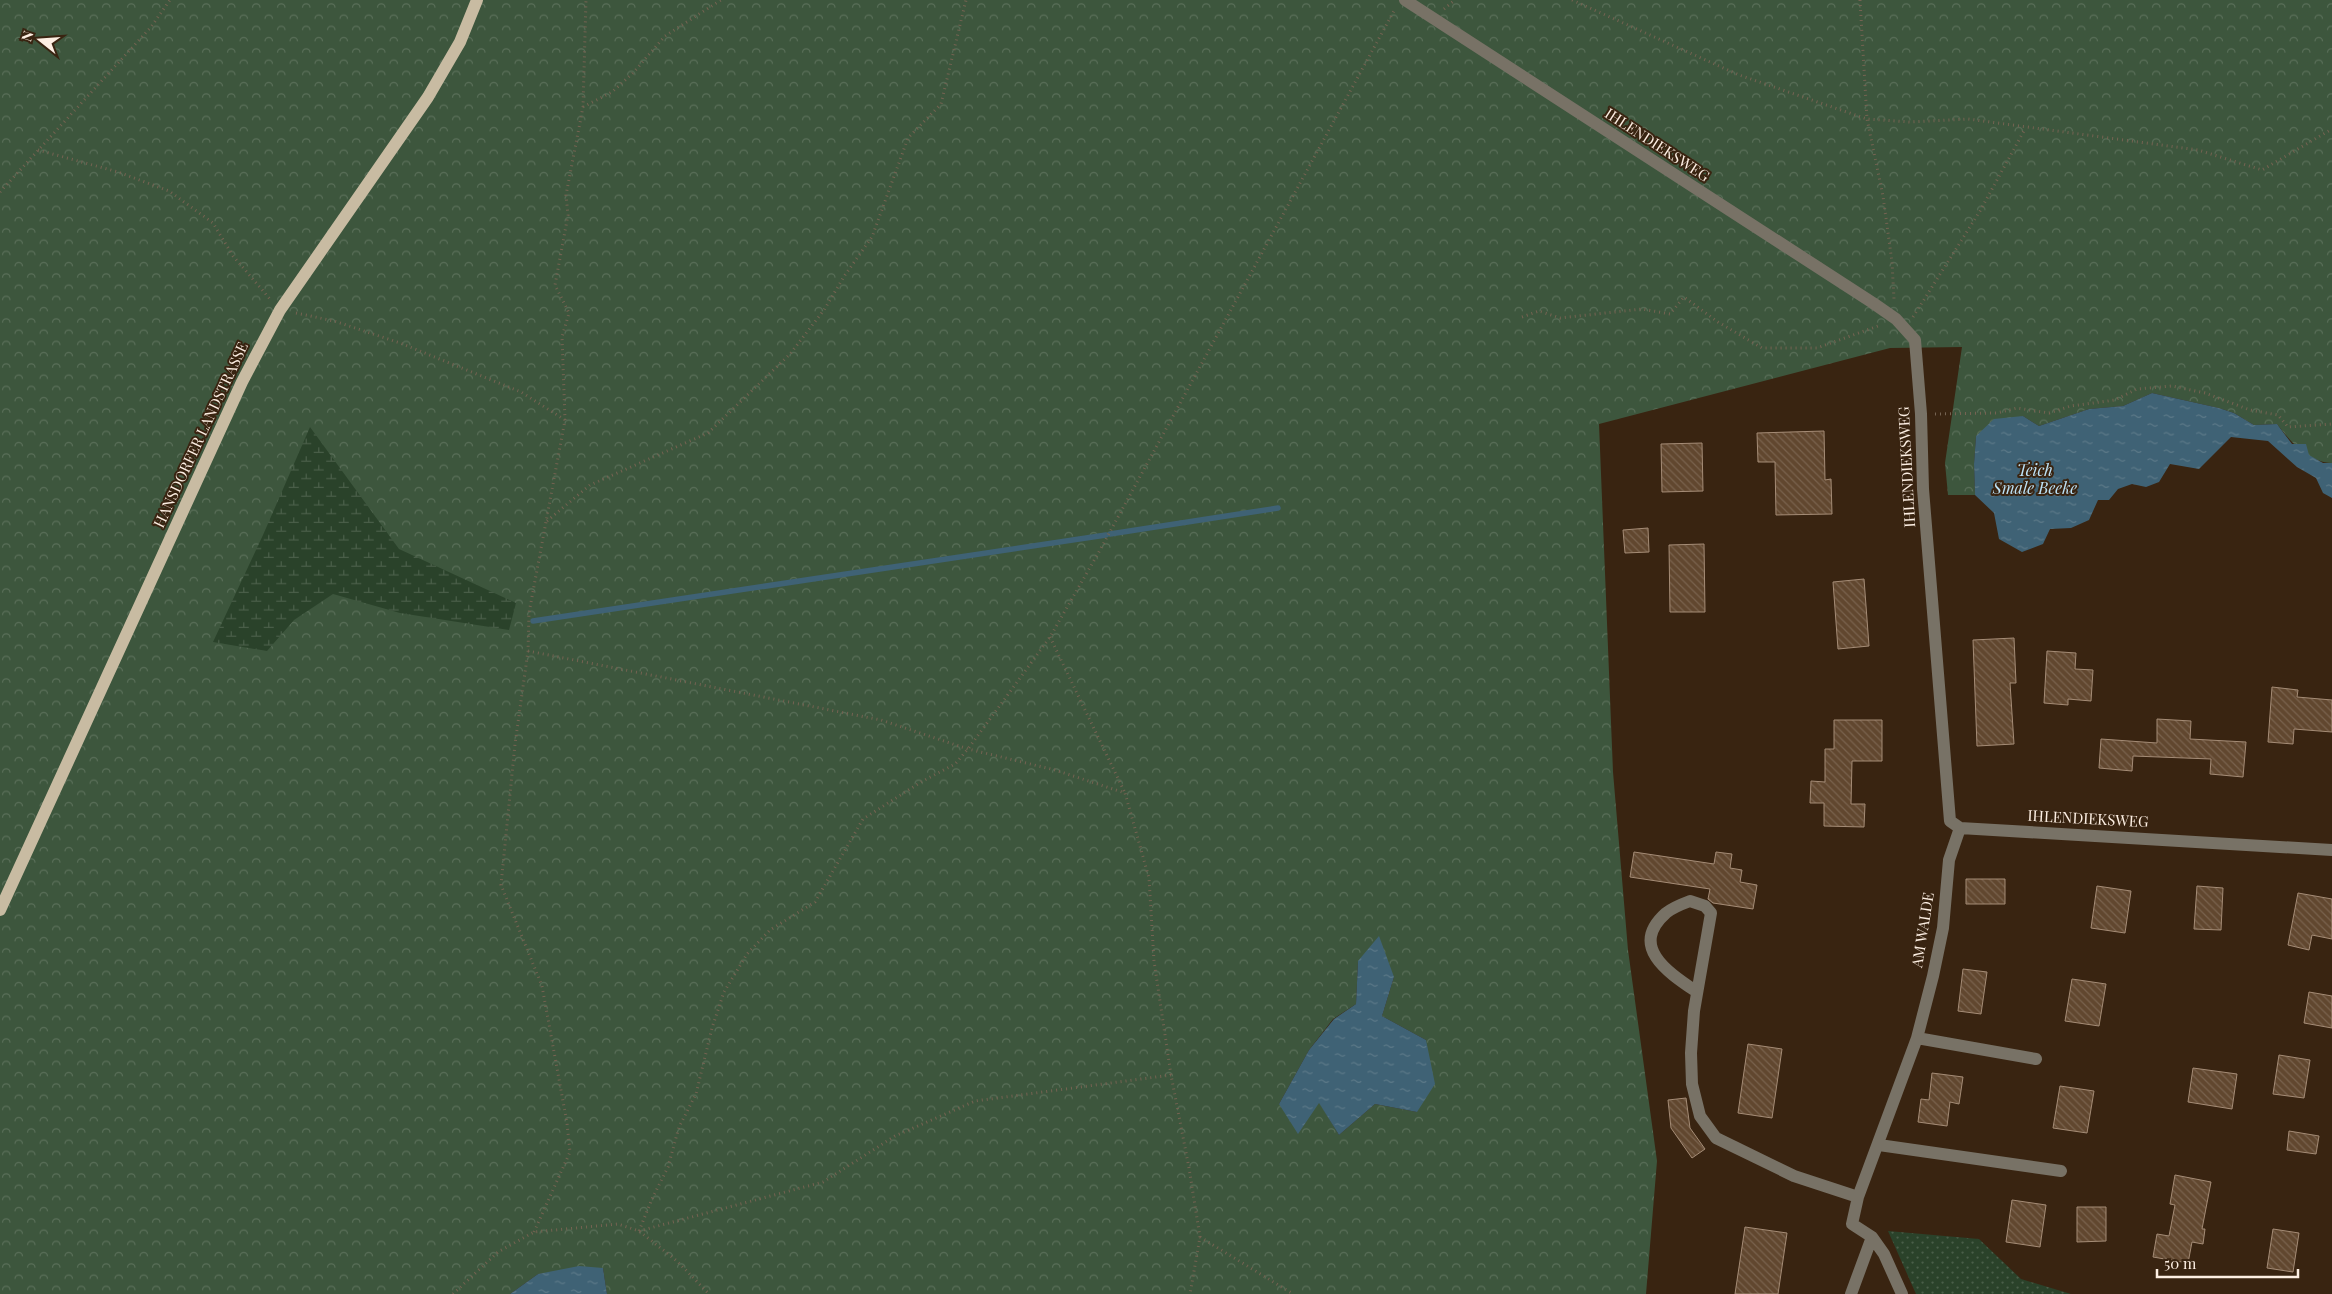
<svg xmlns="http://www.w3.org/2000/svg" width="2332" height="1294" font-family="'Playfair Display',serif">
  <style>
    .grass { fill: url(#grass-dots) }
    .forest { fill: url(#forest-crowns); fill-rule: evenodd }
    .wetland { fill: url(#wetland-marsh) }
    .water { fill: url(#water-ripples) }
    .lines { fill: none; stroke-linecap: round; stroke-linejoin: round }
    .stream { stroke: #3f6275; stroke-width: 5.5 }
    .building { fill: url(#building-back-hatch); stroke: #a58c76 }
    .path { stroke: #756352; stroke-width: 3; stroke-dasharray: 1 4; stroke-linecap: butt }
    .minor { stroke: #787266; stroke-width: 12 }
    .major { stroke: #c8bba2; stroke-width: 12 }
    .labels { text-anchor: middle; stroke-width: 4; stroke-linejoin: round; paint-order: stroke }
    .street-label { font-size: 15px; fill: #fdefe3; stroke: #392411 }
    .water-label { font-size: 16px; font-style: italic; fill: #bee3f8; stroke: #392411 }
  </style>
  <defs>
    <pattern id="grass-dots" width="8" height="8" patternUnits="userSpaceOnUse" patternTransform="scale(1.25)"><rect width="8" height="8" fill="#2a422a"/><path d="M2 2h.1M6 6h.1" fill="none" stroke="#4a5e49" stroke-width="1.8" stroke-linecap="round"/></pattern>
    <pattern id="forest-crowns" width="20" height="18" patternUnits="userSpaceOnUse" patternTransform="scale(1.25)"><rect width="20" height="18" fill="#3d563d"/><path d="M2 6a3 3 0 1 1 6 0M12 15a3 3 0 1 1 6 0" fill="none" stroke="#5a6f59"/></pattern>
    <pattern id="wetland-marsh" width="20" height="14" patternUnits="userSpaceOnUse" patternTransform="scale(1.25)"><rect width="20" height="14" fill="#2a422a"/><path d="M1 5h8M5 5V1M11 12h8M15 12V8" fill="none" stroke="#4a5e49"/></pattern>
    <pattern id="water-ripples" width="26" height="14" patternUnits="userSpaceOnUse" patternTransform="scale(1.25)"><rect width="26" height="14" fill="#3f6275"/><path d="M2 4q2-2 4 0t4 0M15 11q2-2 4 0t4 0" fill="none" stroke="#5c7988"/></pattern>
    <pattern id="building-back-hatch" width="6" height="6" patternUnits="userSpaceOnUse" patternTransform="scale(1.25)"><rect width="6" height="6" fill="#61472f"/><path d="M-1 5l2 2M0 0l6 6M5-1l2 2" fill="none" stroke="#79624d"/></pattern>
  </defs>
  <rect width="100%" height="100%" fill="#392411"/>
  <!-- grass -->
  <path class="grass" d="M1888,1231L1979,1239L2021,1279L2071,1294H1916Z"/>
  <!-- forest -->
  <path class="forest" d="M0,0H2332V463C2308,462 2290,441 2277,424L2254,425L2234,413L2219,408L2152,393L2123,406L2089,409L2039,426L2023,416L1976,436L1974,464L1975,495H1948L1945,463L1962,347L1890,348L1599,424L1613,772L1628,950L1657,1161L1646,1294H607L603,1268L538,1274L510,1294H0ZM1358,961L1394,977L1382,1016L1426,1040L1417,1112L1375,1104L1339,1135L1319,1102L1279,1104L1309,1050L1333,1019L1356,1004Z"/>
  <!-- wetland -->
  <path class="wetland" d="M310,427L399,549L516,603L509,630L400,613L333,594L294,620L267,651L213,642L263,535Z"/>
  <!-- water -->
  <path class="water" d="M2152,393L2219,408L2234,413L2254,425L2277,424L2292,444H2306L2309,455L2323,463H2332V498L2323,493L2316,478L2297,467L2268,441L2231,437L2199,469L2170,464L2159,482L2146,487L2132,484L2118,489L2109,500H2098L2089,520L2071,528L2050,529L2043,544L2022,552L1999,539L1994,513L1975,495L1974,464L1976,436L1994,419L2023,416L2039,426L2089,409L2123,406Z
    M1379,936L1394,977L1382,1016L1426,1040L1435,1084L1417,1112L1375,1104L1339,1135L1319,1103L1298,1134L1279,1104L1309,1050L1334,1019L1356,1004L1358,961Z
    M579,1266L603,1268L607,1294H510L538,1274Z"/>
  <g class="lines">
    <!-- stream -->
    <path class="stream" d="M1110,534L1278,508
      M533,621L1106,535"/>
  </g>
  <!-- building -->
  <path class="building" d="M1824,431L1825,480L1831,479L1832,514L1776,515L1775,462H1758L1757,433Z
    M1702,443L1703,491L1662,492L1661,444Z
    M1648,528L1649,552L1625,553L1623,530Z
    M1704,544L1705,612H1670L1669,545Z
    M1864,579L1869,646L1838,649L1833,582Z
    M2014,638L2016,683H2010L2014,744L1977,746L1973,640Z
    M2047,651L2076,653L2075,669L2093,670L2091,701L2068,699V705L2044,703Z
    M2272,687L2298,690L2297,697L2332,700V732L2294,729L2293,744L2268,742Z
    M2157,719L2191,721L2190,739L2246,742L2243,777L2210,774L2211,759L2133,756L2132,771L2099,768L2101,739L2157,743Z
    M1834,720H1882V761H1852L1851,804H1865L1864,827L1824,826V803H1810L1811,781L1825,782V749H1834Z
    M1634,852L1714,864L1716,852L1732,854L1730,868L1742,870L1740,882L1757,885L1753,909L1713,903L1708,899L1710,889L1630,877Z
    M1966,879H2005V904H1966Z
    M2097,886L2131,891L2125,933L2091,928Z
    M2197,886L2223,888L2221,930L2194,929Z
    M2298,893L2332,899V939L2312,935L2309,950L2288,945Z
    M1963,969L1987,972L1981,1014L1958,1011Z
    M2072,979L2106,984L2099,1026L2065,1021Z
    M2309,992L2332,996V1028L2304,1023Z
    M1748,1044L1782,1049L1772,1118L1738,1113Z
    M2279,1055L2310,1060L2304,1098L2273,1094Z
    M2193,1068L2237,1074L2232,1109L2188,1102Z
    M1932,1073L1963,1077L1959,1104L1950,1102L1947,1126L1918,1122L1921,1099L1929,1100Z
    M2060,1086L2094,1091L2087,1133L2053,1128Z
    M1686,1098L1690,1128L1705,1149L1692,1158L1671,1128L1668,1100Z
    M2289,1131L2319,1136L2316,1154L2287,1150Z
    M2175,1175L2211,1182L2202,1229H2205L2203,1244L2192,1242L2188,1263L2153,1257L2157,1234L2169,1236L2175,1205L2170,1204Z
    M2012,1200L2046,1205L2040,1247L2006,1242Z
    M2077,1207H2106V1241L2077,1242Z
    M1745,1227L1787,1233L1778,1294H1735Z
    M2273,1229L2299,1233L2293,1272L2267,1268Z"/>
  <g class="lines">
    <!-- path -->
    <path class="path" d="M1572,0L1739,75L1867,119L1910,122L1968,119L2198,150L2262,170L2332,129
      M1860,0L1867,119L1883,196L1892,262L1894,299
      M1444,9L1455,0
      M583,107L612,92L633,73L665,36L721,0
      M38,150L118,172L169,191L213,223L233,256L270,299
      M0,192L151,27L170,0
      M296,313L334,321L400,343L521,392L565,420
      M1522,317L1539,311L1560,318L1642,309L1670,314L1684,297L1718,322L1762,348H1817L1878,326
      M1913,317L1980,211L2025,129
      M1935,414L1997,413L2017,408L2049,413L2071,406L2115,400L2137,389L2172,386L2205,393L2250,410L2278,415L2288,427L2332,424
      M547,521L590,485L708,433L790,354L824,310L845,275L872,237L908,138L941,104L966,0
      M1050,637L1125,793
      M528,651L881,720L968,749L1055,770L1125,793L1149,878L1154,961L1171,1075L1189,1168L1200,1237L1190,1294
      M639,1231L652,1199L668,1167L679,1127L696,1094L712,1028L724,992L747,954L770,930L815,902L863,819L921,782L955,764L968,749L1050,637L1100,550L1395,9
      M639,1231L823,1182L895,1136L975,1101L1171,1075
      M534,1232L570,1152L567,1123L542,986L501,885L515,744L528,651L529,613L565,420L562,337L569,313L555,285L568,215L566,195L583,107L586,0
      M1200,1237L1293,1294
      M453,1294L498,1252L534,1232L618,1224L639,1231L677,1261L709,1294"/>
    <!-- minor -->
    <path class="minor" d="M1405,0L1873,303L1896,319L1915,340L1921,414L1923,489L1950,821L1960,828L2332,850
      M1697,992C1669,973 1628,947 1666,913C1672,908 1682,904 1690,901L1705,906L1711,913L1694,1011L1691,1053L1692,1084L1700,1116L1716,1138L1794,1176L1858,1197
      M1917,1038L2036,1059
      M1879,1145L2061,1171
      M1851,1294L1872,1237
      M1902,1294L1884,1254L1872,1237L1852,1224L1858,1197L1917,1038L1933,976L1943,928L1949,860L1960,828"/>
    <!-- major -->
    <path class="major" d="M0,910L242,382L280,310L428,97L460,42L477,0"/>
  </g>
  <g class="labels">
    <!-- street labels -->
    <g class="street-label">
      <text transform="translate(1657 145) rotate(33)" y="5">IHLENDIEKSWEG</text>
      <text transform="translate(201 435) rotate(-65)" y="5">HANSDORFER LANDSTRASSE</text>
      <text transform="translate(1907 467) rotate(-93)" y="5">IHLENDIEKSWEG</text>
      <text transform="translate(2088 819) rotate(3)" y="5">IHLENDIEKSWEG</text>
      <text transform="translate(1923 930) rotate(-81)" y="5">AM WALDE</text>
    </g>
    <!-- water labels -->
    <g class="water-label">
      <text x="2035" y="476">Teich<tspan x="2035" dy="18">Smale Beeke</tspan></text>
    </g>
  </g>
  <!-- north arrow -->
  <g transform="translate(40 40) rotate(287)" stroke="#392411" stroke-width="4" paint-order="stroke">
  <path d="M0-4L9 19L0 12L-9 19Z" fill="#fdefe3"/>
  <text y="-8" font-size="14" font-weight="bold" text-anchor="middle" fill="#fdefe3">N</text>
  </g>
  <!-- scale -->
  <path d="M2157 1269v8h141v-8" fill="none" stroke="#fdefe3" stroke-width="2.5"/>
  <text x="2164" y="1269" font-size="15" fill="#fdefe3" stroke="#392411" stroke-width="4" paint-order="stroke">50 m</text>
</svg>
